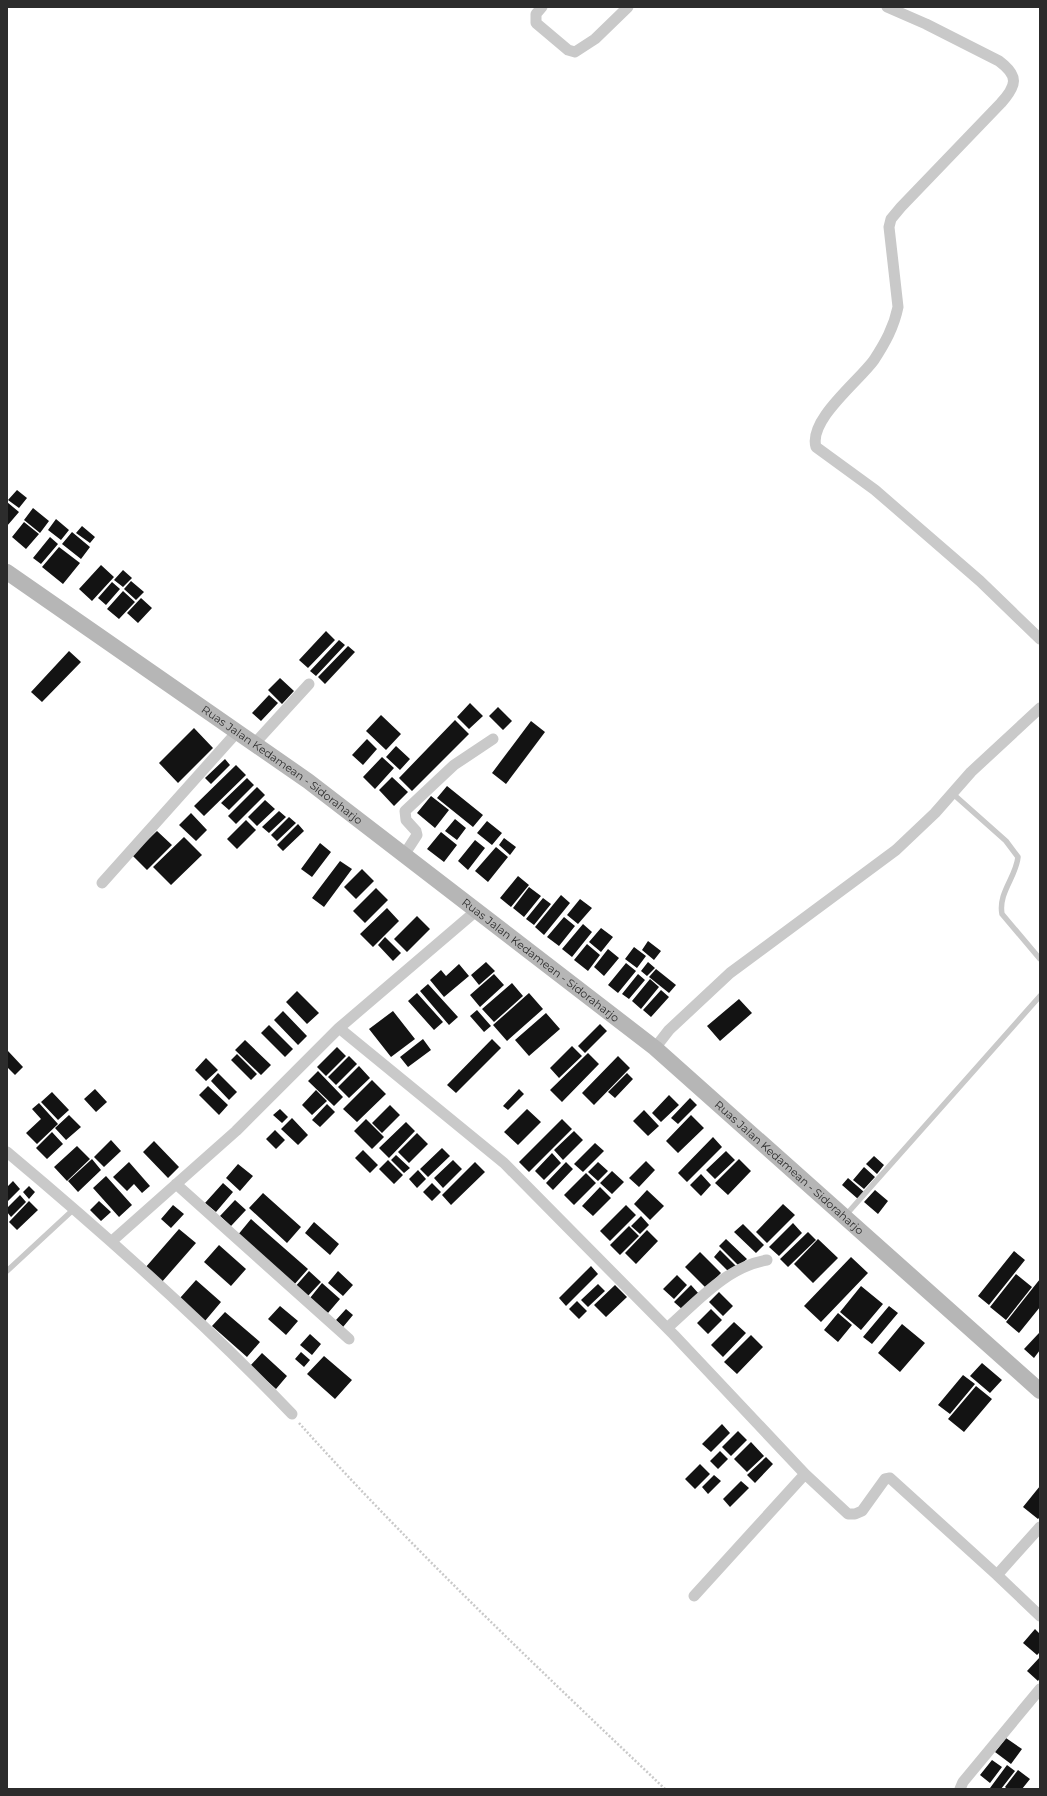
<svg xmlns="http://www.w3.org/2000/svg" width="1047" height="1796" font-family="Montserrat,sans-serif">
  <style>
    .building { fill: #131313 }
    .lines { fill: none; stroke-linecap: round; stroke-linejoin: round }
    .path { stroke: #c9c9c9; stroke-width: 2.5; stroke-dasharray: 2 2; stroke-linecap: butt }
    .service { stroke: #c9c9c9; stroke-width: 5.5 }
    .minor { stroke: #c9c9c9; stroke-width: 11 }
    .secondary { stroke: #b6b6b6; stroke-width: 16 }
    .labels { text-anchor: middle; stroke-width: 4; stroke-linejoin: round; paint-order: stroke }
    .street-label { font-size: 11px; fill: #2c2c2c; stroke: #fff }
  </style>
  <rect width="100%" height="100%" fill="#fff"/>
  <!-- building -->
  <path class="building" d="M17,490L27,498L19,508L8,500Z
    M7,502L19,512L7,526Z
    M33,508L49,521L40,533L24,520Z
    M56,519L69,530L61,540L48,530Z
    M24,522L39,534L26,549L12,537Z
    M82,526L95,537L90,543L76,533Z
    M72,532L90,547L81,559L62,544Z
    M50,537L58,544L41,564L33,558Z
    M59,547L80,563L63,584L42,567Z
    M101,565L114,577L92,601L79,589Z
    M123,570L132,578L123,587L114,580Z
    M131,581L144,592L136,600L124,589Z
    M112,582L120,589L106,605L98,598Z
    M123,591L135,602L119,619L107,609Z
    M141,598L152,608L138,623L127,613Z
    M326,631L335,640L308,668L299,660Z
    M339,640L345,645L316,676L310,671Z
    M348,646L355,652L325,684L318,677Z
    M69,651L81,662L42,702L31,692Z
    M280,678L294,691L282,704L268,690Z
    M269,695L278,703L261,721L252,713Z
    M470,703L483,716L469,729L457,717Z
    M498,707L512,721L503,730L489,716Z
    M381,715L401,734L386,750L366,731Z
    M455,720L469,734L412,791L399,778Z
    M531,721L545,732L506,784L492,773Z
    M194,728L213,748L178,783L159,763Z
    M367,739L377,749L363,765L352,755Z
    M396,746L410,759L400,770L386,757Z
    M382,757L394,768L375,789L363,777Z
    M225,759L230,765L211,784L205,778Z
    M236,765L246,775L204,816L194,806Z
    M392,777L408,792L394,806L379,790Z
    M247,778L254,785L229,810L221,803Z
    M447,786L483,815L473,827L437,798Z
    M257,787L265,795L236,824L228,816Z
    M431,796L449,810L435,828L417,813Z
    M265,800L275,809L257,826L248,817Z
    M279,811L286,817L269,833L262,827Z
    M191,813L207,830L196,841L179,825Z
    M289,817L296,823L277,841L271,835Z
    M455,819L466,828L457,840L445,831Z
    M246,820L256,830L237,849L227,839Z
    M487,821L502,833L492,845L477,833Z
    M298,824L304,831L283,851L277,845Z
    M157,831L172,845L147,870L132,855Z
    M441,832L457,845L444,862L427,849Z
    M184,837L202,855L171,885L153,867Z
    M504,838L516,847L510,855L499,845Z
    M475,840L485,848L468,870L458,861Z
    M320,843L331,852L312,877L301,869Z
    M496,847L508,857L488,882L475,871Z
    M340,861L352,869L324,907L312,898Z
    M362,869L374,881L356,899L344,887Z
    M518,876L529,885L511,907L500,898Z
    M529,887L541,896L524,917L513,908Z
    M376,888L388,900L365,923L353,911Z
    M561,895L570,903L544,935L535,927Z
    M543,898L551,904L534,925L526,919Z
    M580,899L592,908L578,924L567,915Z
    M387,908L399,921L373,947L360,934Z
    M417,916L430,929L407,952L394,939Z
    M564,917L575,926L559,946L547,937Z
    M583,924L592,932L572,957L562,949Z
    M601,928L613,937L601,952L589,942Z
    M385,937L401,953L393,961L378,945Z
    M648,941L661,951L654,960L642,950Z
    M587,944L600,955L588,971L574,960Z
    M634,947L646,956L637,968L625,959Z
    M608,949L619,958L604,976L594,967Z
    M486,962L495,971L479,985L471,975Z
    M648,962L655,968L647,976L641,971Z
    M626,963L636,971L618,993L608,985Z
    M459,964L469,976L444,997L430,980L441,970L446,976Z
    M656,969L676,985L669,993L649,977Z
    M494,974L504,985L480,1007L470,995Z
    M638,974L645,980L629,999L622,994Z
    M650,979L659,987L641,1009L632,1001Z
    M512,983L523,996L494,1022L482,1009Z
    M428,984L458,1017L449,1025L420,991Z
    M661,990L669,997L651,1017L643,1010Z
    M297,991L319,1013L307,1024L286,1002Z
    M417,993L443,1022L434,1030L408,1001Z
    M529,993L543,1009L507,1041L493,1025Z
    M739,999L752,1013L720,1041L707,1026Z
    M477,1010L491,1026L484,1032L470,1016Z
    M283,1011L307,1036L298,1045L274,1020Z
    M393,1011L415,1039L391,1057L369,1029Z
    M546,1013L560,1029L529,1056L515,1040Z
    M600,1024L607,1031L585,1053L578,1046Z
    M269,1025L293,1049L285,1057L261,1033Z
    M423,1039L431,1050L408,1067L400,1057Z
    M492,1039L501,1048L456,1093L447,1085Z
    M245,1040L271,1065L261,1075L235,1050Z
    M572,1046L582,1056L559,1078L550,1068Z
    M337,1047L346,1056L326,1076L317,1067Z
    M8,1051L23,1067L15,1075L7,1067Z
    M588,1053L599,1064L562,1102L550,1090Z
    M237,1054L257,1074L251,1080L231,1060Z
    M349,1056L357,1064L336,1085L328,1077Z
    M618,1056L630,1068L594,1105L582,1093Z
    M206,1058L218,1070L206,1081L195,1070Z
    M359,1066L370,1078L349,1098L338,1087Z
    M318,1071L343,1097L334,1106L308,1081Z
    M218,1073L237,1092L229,1100L211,1081Z
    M627,1073L633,1079L615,1098L608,1092Z
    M372,1080L386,1094L357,1122L343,1109Z
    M208,1086L228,1105L219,1115L199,1095Z
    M95,1089L107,1102L96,1112L84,1099Z
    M519,1089L524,1094L508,1110L503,1106Z
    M316,1090L327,1101L312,1115L302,1105Z
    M52,1092L69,1110L58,1120L41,1102Z
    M669,1095L679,1105L661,1122L652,1113Z
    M690,1098L697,1105L678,1124L671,1118Z
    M39,1103L58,1124L37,1144L26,1133L41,1119L32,1109Z
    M327,1104L335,1112L320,1127L312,1120Z
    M390,1105L400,1115L382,1133L372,1123Z
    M280,1109L288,1117L282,1123L273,1115Z
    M527,1109L541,1122L518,1145L504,1132Z
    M644,1110L659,1126L648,1136L633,1121Z
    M69,1115L81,1127L66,1140L55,1128Z
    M691,1115L704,1128L678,1153L666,1141Z
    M292,1118L308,1135L298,1145L281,1129Z
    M366,1119L384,1137L372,1149L354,1131Z
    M562,1119L572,1129L529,1172L519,1162Z
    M406,1122L415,1131L389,1158L379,1148Z
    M275,1130L285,1140L276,1149L266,1139Z
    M574,1131L583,1140L563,1160L554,1150Z
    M52,1132L63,1144L47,1159L36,1148Z
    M417,1133L428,1144L409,1163L398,1152Z
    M713,1137L722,1147L687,1182L678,1173Z
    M111,1140L121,1151L104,1167L94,1157Z
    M154,1141L179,1167L168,1178L143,1152Z
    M595,1143L604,1151L583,1172L574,1164Z
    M77,1146L90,1159L67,1181L54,1167Z
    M442,1148L450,1156L428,1177L420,1169Z
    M363,1150L378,1165L370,1173L355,1158Z
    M726,1151L735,1160L715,1179L706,1170Z
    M552,1153L561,1163L544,1180L535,1171Z
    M396,1155L410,1168L404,1173L391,1160Z
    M874,1156L884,1165L877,1174L866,1164Z
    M92,1159L101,1170L78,1192L68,1181Z
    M739,1159L751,1171L728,1195L715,1183Z
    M388,1160L403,1175L394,1184L379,1169Z
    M453,1160L462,1169L443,1188L434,1178Z
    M646,1161L655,1170L639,1187L629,1178Z
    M129,1162L150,1186L142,1193L134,1184L127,1191L113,1177Z
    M475,1162L485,1172L451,1205L442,1195Z
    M566,1162L573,1169L553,1190L546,1183Z
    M598,1162L608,1171L598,1181L588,1172Z
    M238,1164L253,1176L240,1191L226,1178Z
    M864,1167L875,1177L864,1189L853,1180Z
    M418,1170L426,1179L417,1188L409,1179Z
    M612,1171L624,1182L612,1194L600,1183Z
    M586,1173L596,1183L574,1205L564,1195Z
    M701,1174L711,1185L701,1196L690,1185Z
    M106,1176L132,1205L119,1217L93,1188Z
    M848,1178L864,1192L858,1199L842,1185Z
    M13,1181L20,1189L7,1202V1187Z
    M223,1183L233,1192L216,1212L205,1203Z
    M432,1183L441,1192L432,1201L423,1192Z
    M29,1186L35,1192L29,1199L23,1192Z
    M600,1187L611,1198L593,1216L582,1206Z
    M647,1190L664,1206L650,1220L634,1204Z
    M875,1190L888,1201L878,1214L864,1202Z
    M263,1193L301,1227L287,1243L249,1208Z
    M20,1195L26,1202L11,1217L7,1212V1208Z
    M235,1200L246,1210L231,1226L220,1216Z
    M29,1201L38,1210L17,1230L9,1222Z
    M99,1201L111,1212L101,1221L90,1210Z
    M783,1204L795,1215L767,1243L756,1232Z
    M173,1205L184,1214L171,1228L161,1219Z
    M626,1205L636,1215L610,1241L600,1231Z
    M641,1216L649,1225L640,1234L631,1226Z
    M251,1219L308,1269L293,1286L237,1236Z
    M314,1222L339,1244L330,1255L305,1233Z
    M793,1223L802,1233L779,1256L769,1247Z
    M743,1224L764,1245L756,1253L734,1232Z
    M629,1226L639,1236L620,1255L610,1245Z
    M179,1229L196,1243L161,1283L145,1268Z
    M647,1230L658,1241L636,1264L625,1253Z
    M808,1232L816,1240L788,1267L780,1259Z
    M726,1239L747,1259L739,1266L719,1246Z
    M818,1239L838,1258L813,1283L794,1264Z
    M219,1245L246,1269L231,1286L204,1262Z
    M720,1250L736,1266L730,1273L714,1257Z
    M1014,1251L1025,1260L989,1305L978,1296Z
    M700,1252L721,1273L706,1288L685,1267Z
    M851,1257L868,1273L821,1322L804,1306Z
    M591,1266L598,1274L566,1306L559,1298Z
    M309,1271L321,1282L306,1298L294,1288Z
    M338,1271L353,1285L343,1296L328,1283Z
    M1016,1274L1032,1287L1006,1320L990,1307Z
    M677,1275L687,1285L674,1299L663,1289Z
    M1040,1279V1307L1019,1333L1006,1322Z
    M196,1280L221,1302L205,1321L180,1298Z
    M322,1283L340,1299L328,1313L310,1298Z
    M598,1284L605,1291L588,1307L581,1300Z
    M615,1285L627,1297L606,1317L594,1305Z
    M691,1285L699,1294L683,1310L674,1302Z
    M861,1286L883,1304L861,1330L840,1312Z
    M719,1292L733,1306L723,1316L709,1302Z
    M577,1301L587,1311L579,1319L569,1309Z
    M280,1306L298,1321L286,1335L268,1319Z
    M889,1306L898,1313L872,1344L863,1337Z
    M346,1309L353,1315L343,1327L336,1320Z
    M711,1309L722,1320L708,1334L697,1323Z
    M225,1312L260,1342L247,1357L212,1326Z
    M838,1313L852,1325L838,1342L824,1330Z
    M734,1322L746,1333L723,1357L711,1345Z
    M902,1324L925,1343L900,1372L878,1353Z
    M1039,1333L1040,1350L1034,1358L1024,1349Z
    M310,1334L321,1344L312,1355L300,1345Z
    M751,1335L763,1347L737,1374L724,1362Z
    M301,1352L310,1360L304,1367L295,1359Z
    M262,1353L287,1376L276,1389L250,1366Z
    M324,1356L352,1380L335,1399L307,1374Z
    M982,1363L1002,1380L990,1393L970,1376Z
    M963,1375L975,1384L950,1414L938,1405Z
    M976,1386L992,1399L964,1432L948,1419Z
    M722,1424L730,1433L711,1452L702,1444Z
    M738,1431L747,1440L731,1456L722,1447Z
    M751,1442L764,1456L747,1472L734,1459Z
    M720,1451L728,1459L718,1469L710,1461Z
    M766,1457L773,1464L755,1483L747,1475Z
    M700,1464L710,1474L695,1489L685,1479Z
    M714,1475L721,1481L708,1494L702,1487Z
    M741,1481L749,1488L730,1507L723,1499Z
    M1040,1486V1517L1038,1519L1023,1507Z
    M1035,1629L1040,1634V1652L1037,1655L1023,1643Z
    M1040,1657V1678L1038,1681L1027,1671Z
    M1006,1738L1022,1749L1011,1764L995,1752Z
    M992,1760L1002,1767L990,1783L980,1775Z
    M1007,1765L1015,1771L1001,1789H992L990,1788Z
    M1018,1770L1030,1779L1022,1789H1007L1005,1787Z"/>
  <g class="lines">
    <!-- path -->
    <path class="path" d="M299,1423C414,1551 540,1670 665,1789"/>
    <!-- service -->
    <path class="service" d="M952,793L1006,841L1018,857C1016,877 998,893 1002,914L1040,959
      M845,1216L1040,996
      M7,1271L74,1209"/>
    <!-- minor -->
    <path class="minor" d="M542,7L536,14V23L568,50L575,52L595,39L628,7
      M887,7L926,24L999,61C1019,76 1017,85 1001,103L901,207L891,219L889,227L898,307C894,327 885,343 874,360C859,381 808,420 816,447L875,490L980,581L1040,639
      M255,743L309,684
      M404,855L417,835L416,831L406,820L405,811L454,765L493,739
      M102,883L238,731
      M339,1028L504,1163L674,1335L805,1474L848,1514H855L862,1511L885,1479L890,1478L997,1575L1040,1616
      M655,1048L669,1030L730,973L896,850L935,813L971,772L1040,708
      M7,1152C106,1235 203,1321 292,1414
      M176,1184L349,1339
      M112,1241L236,1131L339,1028L476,911
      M667,1328C697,1302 726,1267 767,1260
      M997,1575L1040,1527
      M694,1596L805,1474
      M960,1789L963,1782L1040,1689"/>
    <!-- secondary -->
    <path class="secondary" id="s1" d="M7,572L308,781L655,1048L1040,1391"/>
  </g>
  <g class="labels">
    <!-- street labels -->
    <g class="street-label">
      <text dy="4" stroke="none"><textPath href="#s1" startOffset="336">Ruas Jalan Kedamean - Sidoraharjo</textPath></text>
      <text dy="4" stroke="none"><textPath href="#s1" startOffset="660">Ruas Jalan Kedamean - Sidoraharjo</textPath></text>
      <text dy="4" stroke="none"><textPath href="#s1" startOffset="984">Ruas Jalan Kedamean - Sidoraharjo</textPath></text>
    </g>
  </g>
  <!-- border -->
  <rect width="1047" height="1796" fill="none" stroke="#2c2c2c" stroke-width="16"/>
</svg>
